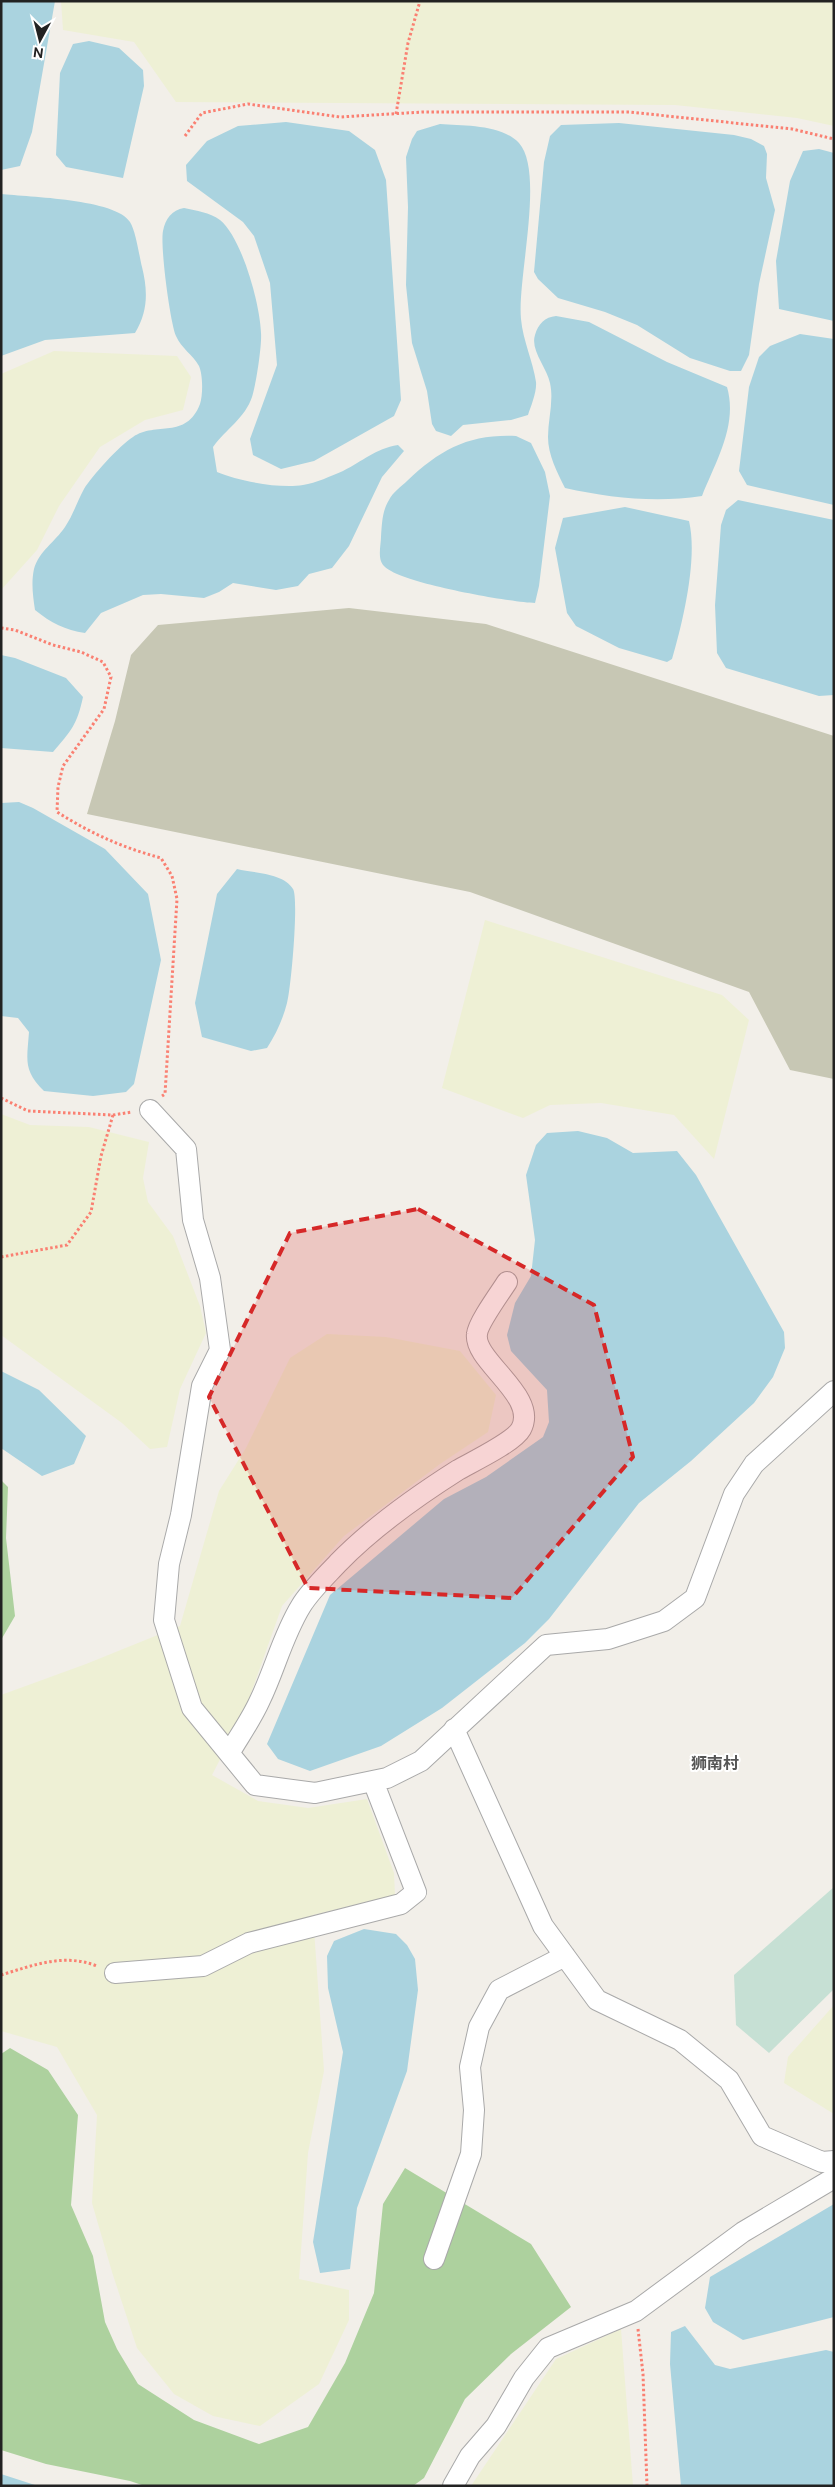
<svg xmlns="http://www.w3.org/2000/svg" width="835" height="2487" font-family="'DM Sans','Noto Sans SC',sans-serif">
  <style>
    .construction { fill: #c7c7b4 }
    .farmland { fill: #eef0d5 }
    .forest { fill: #add19e }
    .wetland { fill: #c6e0d4 }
    .water { fill: #aad3df }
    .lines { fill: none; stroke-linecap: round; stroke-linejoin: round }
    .minor-casing { stroke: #a9a9a9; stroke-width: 22 }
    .path { stroke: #fa8072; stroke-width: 3; stroke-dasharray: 2.5 2.5; stroke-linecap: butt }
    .minor { stroke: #fff; stroke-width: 20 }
    .marked { fill: #d62828; fill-opacity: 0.2; stroke: #d62828; stroke-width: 4; stroke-dasharray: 10 6; stroke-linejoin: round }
    .labels { text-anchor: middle; stroke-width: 4; stroke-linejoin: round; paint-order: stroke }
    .quarter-label { font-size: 16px; font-weight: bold; fill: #555; stroke: #fff }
  </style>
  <rect width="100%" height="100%" fill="#f2efe9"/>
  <!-- construction -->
  <path class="construction" d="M349,608L486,624L834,736V1079L790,1070L749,992L470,892L87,814L115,721L131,655L158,625Z"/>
  <!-- farmland -->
  <path class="farmland" d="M61,1H834V126L797,118L675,105L176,102L134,42L63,30Z
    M54,351L177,356L191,377L183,410L145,420L100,447L59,506L37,550L1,590V374Z
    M485,920L722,995L749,1020L714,1159L674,1115L601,1103L550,1105L523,1118L442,1088Z
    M1,1114L30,1125L89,1127L149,1142L143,1178L148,1202L173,1236L200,1306L206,1333L180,1389L167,1447L150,1449L122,1423L1,1335Z
    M327,1334L386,1337L460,1351L496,1395L488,1432L440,1464L344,1536L282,1606L244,1713L212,1775L258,1801L308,1808L367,1799L394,1873L395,1895L313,1915L324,2071L308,2153L299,2279L349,2290V2320L319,2384L260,2426L213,2416L174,2394L137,2348L112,2272L92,2203L97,2115L57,2047L1,2031V1695L86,1664L180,1626L219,1491L246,1448L290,1358Z
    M834,2005V2114L784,2083L788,2057Z
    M621,2329L633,2486H471L556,2359Z"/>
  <!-- forest -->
  <path class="forest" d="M1,1480L8,1487L6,1538L15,1616L1,1640Z
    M10,2048L48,2070L78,2115L71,2205L93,2256L105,2322L117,2349L138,2384L194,2420L259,2444L308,2427L345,2363L374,2293L383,2204L405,2168L531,2244L571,2307L511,2354L465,2399L424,2478L413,2486H145L130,2481L46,2464L1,2450V2054Z"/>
  <!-- wetland -->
  <path class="wetland" d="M834,1887V1989L769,2053L736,2025L734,1975Z"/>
  <!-- water -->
  <path class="water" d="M1,1H55L32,132L20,166L1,170Z
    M89,41L119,48L143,70L144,86L123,178L66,167L56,155L60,73L73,44Z
    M286,122L349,131L375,150L386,180L401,400L394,416L314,461L281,469L253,455L250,439L277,365L270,283L254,236L243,222L187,181L186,165L207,141L238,126Z
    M619,123L734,135L751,139L764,146L767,154L766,178L775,210L759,284L749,355L741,371H730L690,358L637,325L605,312L558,298L538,279L534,272L544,162L550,136L561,125Z
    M440,124C464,126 501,124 519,143C545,172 517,279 521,319C523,341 533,361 536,382C537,392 531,406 528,415L511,420L463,425L451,436L436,431L432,424L427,391L412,343L406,285L408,207L406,157L412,139L417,131Z
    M819,149L834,153V321L779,309L776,261L790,181L803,151Z
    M1,194C29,197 116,199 130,222C136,232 139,255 142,267C148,291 148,312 135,333L45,340L1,356Z
    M184,208C197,211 209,212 220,220C242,238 260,304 261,333C262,345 256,385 252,397C245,418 226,429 213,447L217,472C238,481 280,489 303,485C316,483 331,476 343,471C363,461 375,449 398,445L404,451L382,477L349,546L332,568L309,574L298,586L276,590L233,583L219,592L204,598L161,594L143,595L101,613L85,633C65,630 51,623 35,610C33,596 31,583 34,569C39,551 55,542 65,527C73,515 77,502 84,489C91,477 120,445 133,437C156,421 186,440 200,404C203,395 203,375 199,366C193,355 181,348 176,336C170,322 160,246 163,231C165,219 172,210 184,208Z
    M556,316L589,322L667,362L727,387C738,425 716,461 702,496C656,503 610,498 565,488C557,472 548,455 548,437C548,419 554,401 550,383C547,368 530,350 535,335C538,324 545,317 556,316Z
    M800,334L834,339V505L747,485L739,471L749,387L759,357L770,346Z
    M516,436L531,443L545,472L550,496L539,586L535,603C509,602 399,583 384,566C377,559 381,545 381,537C382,524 382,511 389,500C392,493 402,486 407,481C441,449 469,434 516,436Z
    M738,500L834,520V695L819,696L726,668L717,653L715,605L721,525L726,510Z
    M625,507L689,521C698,558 683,622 672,659L667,662L619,648L576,626L567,613L555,548L563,518Z
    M1,655L15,658L66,678L83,697C77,725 71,731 53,752L1,748Z
    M19,802L33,808L105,849L148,894L161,960L134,1084L126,1092L93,1096L44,1091C23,1070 27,1060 29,1032L18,1018L1,1016V803Z
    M237,869C253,873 284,873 293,889C299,898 291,989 287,1003C283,1019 276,1034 267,1048L251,1051L202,1037L195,1003L217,894Z
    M578,1131L607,1138L633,1153L677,1151L696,1175L784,1332L785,1348L773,1377L754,1403L691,1461L639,1503L549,1619L525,1643L442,1708L381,1746L310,1771L278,1759L267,1744L330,1595L444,1499L486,1477L543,1437L549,1422L547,1390L511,1351L507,1335L515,1303L531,1276L535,1240L526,1175L536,1145L547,1133Z
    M1,1371L39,1390L86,1436L74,1464L42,1476L1,1448Z
    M364,1929L396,1934L407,1945L415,1959L418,1990L407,2071L357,2208L350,2269L320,2273L313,2242L343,2052L328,1988L327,1956L334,1941Z
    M834,2204V2317L743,2340L713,2322L705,2308L710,2277Z
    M685,2326L715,2365L730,2369L826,2350L834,2352V2486H681L670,2364L671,2332Z
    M1,2474L38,2486H1Z"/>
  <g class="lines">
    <!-- minor casing -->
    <g class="minor-casing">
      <path id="minor" d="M150,1110L186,1149L193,1220L210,1278L220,1350L202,1386L181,1515L169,1564L164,1620L192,1708L255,1785L315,1793L387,1778L421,1761L546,1645L608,1639L664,1621L695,1598L734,1494L754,1464L834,1391
        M454,1729L543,1926L597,2000L680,2040L729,2080L762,2136L822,2162L834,2161
        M230,1752C240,1735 252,1718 260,1700C275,1669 283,1635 301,1606C310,1591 326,1576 338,1563C371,1529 417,1496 458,1470C472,1462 514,1442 521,1429C539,1396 473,1361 477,1334C478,1323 500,1293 507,1282
        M115,1973L203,1966L249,1943L401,1904L416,1892L373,1781
        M434,2259L471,2154L474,2110L470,2067L479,2027L499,1990L565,1956
        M453,2486L470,2456L496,2426L524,2378L548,2348L636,2311L743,2232L834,2178"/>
    </g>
    <!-- path -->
    <path class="path" d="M396,114L408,43L420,1
      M185,136L202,113L248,104L340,117L423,112H629L792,129L834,139
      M1,628L15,630L53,645L81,652L103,662L111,677L104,709L63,766L58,787L57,812C92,834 121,847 161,858L172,876L177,899L165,1094L162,1096
      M1,1098L28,1111L113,1115L132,1112
      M1,1257L67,1245L91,1212L101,1156L113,1115
      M1,1975C34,1965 64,1953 97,1966
      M638,2329L643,2374L647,2486"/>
    <!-- minor -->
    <use href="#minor" class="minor"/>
  </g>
  <!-- marked area -->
  <path class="marked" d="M418,1209L594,1305L633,1457L512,1598L308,1588L209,1397L290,1233Z"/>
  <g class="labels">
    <!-- quarter labels -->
    <g class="quarter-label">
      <text x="715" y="1769">狮南村</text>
    </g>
  </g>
  <!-- border -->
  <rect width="835" height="2487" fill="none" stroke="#222222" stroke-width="5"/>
  <!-- north arrow -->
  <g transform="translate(40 40) rotate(187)" stroke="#ffffff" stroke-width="4" paint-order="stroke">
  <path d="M0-4L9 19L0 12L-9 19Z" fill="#222222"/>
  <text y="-8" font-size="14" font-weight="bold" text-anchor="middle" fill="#222222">N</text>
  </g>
</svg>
